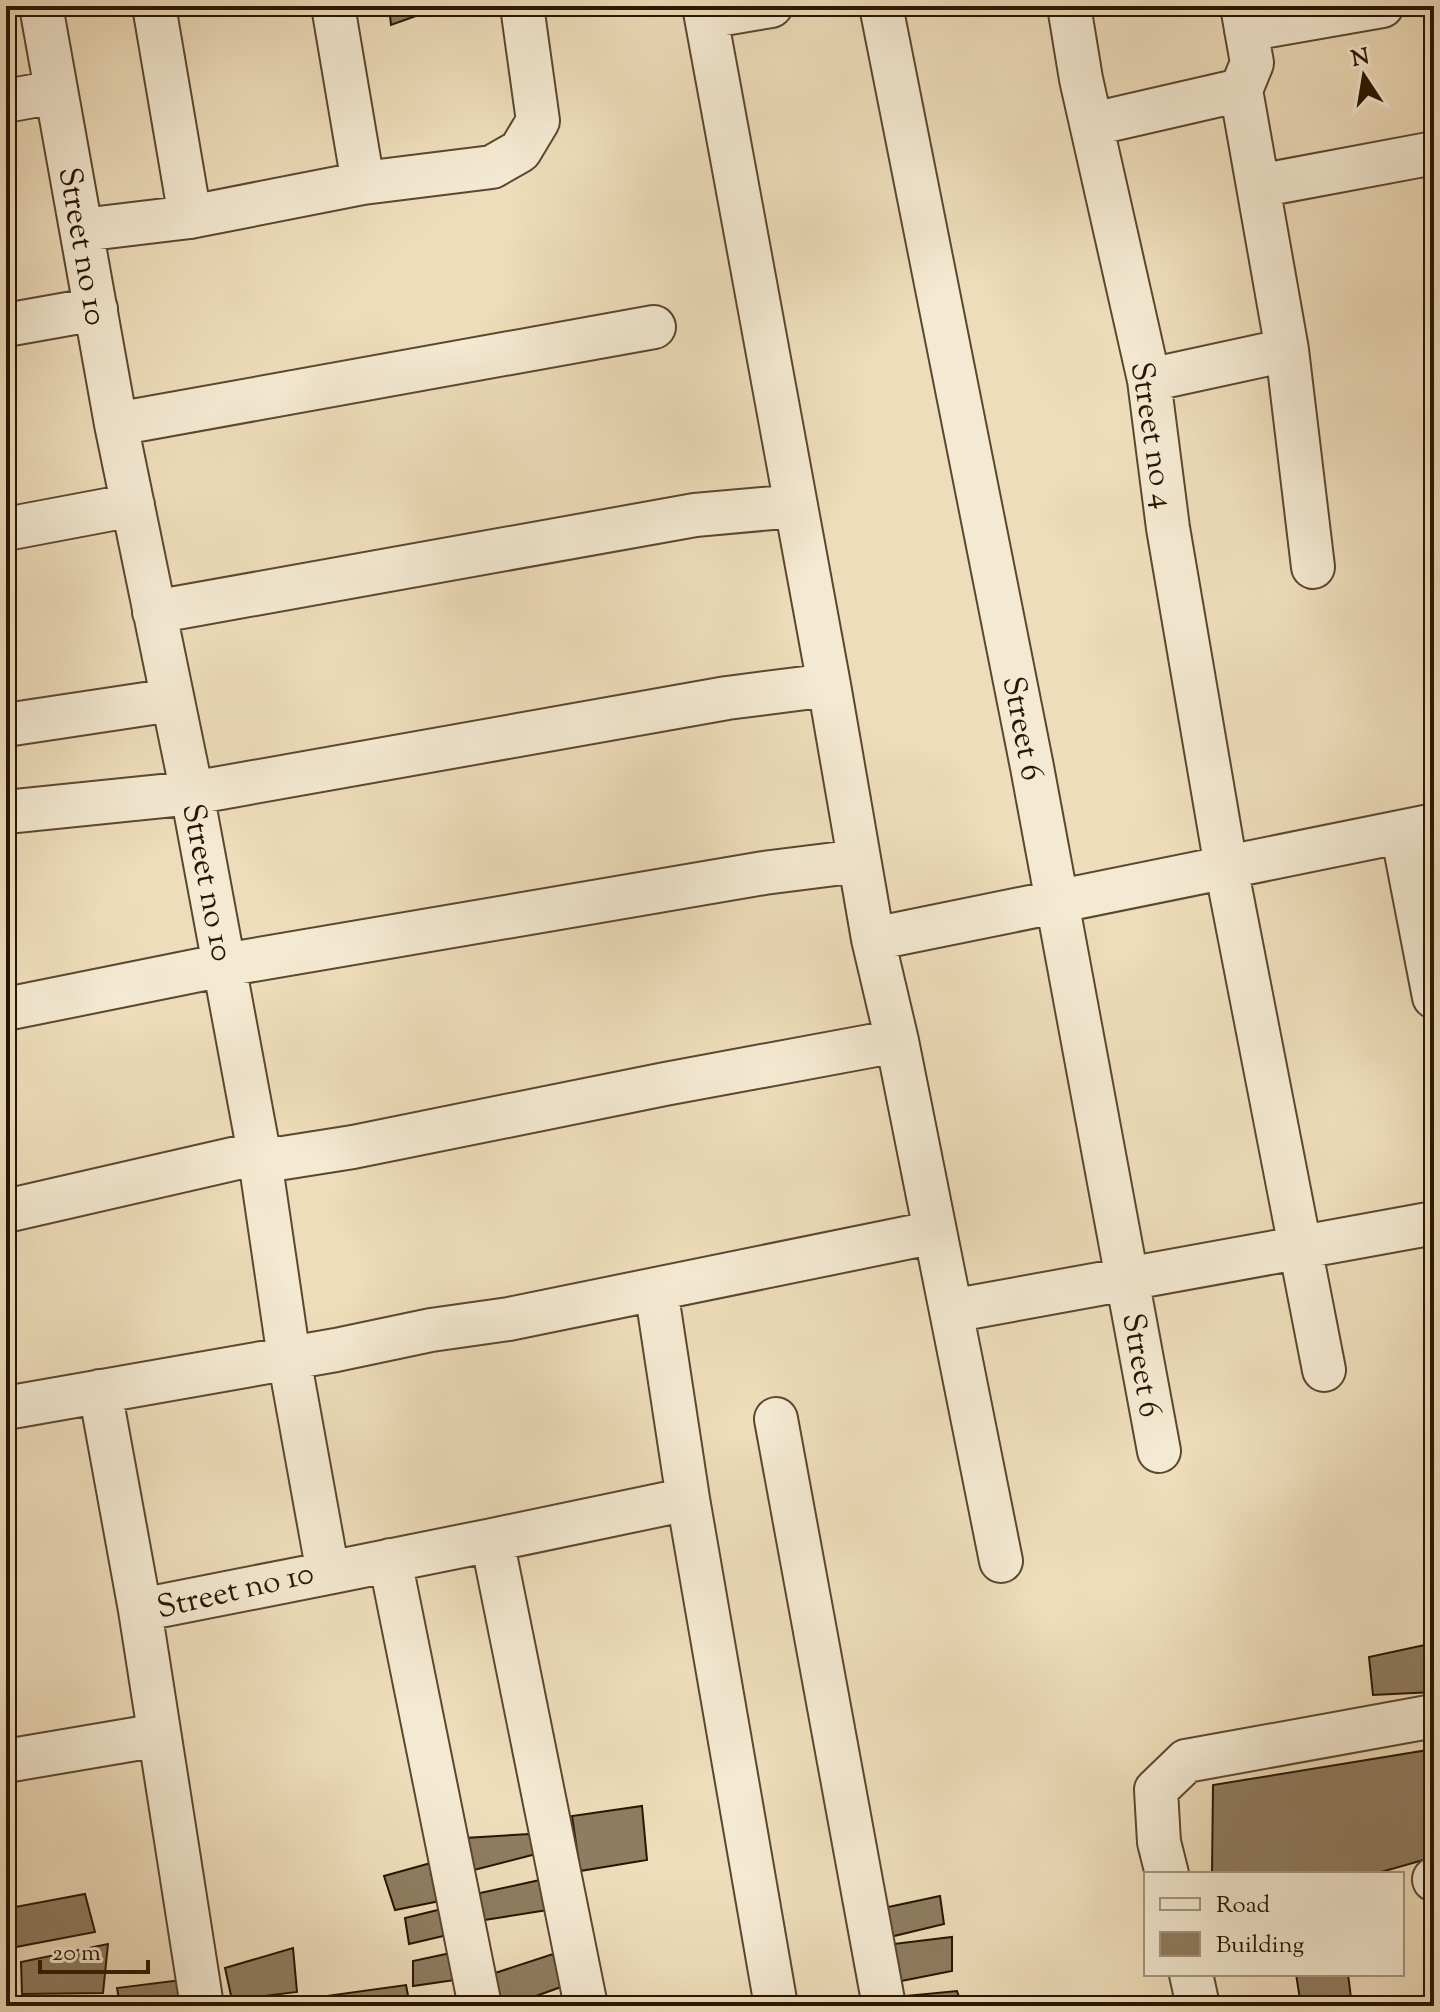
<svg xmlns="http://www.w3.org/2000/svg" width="1440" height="2012" font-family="'Sorts Mill Goudy',serif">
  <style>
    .building { fill: #8f7d61; stroke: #281600; stroke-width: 2 }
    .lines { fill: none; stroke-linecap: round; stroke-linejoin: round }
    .minor-casing { stroke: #5a482e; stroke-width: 46 }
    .minor { stroke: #f4e9d2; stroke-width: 42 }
    .labels { text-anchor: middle; stroke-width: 6; stroke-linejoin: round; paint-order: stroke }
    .street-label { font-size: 32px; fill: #281600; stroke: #f4e9d2 }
  </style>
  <rect width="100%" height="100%" fill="#eeddba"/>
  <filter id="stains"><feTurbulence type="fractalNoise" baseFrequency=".0025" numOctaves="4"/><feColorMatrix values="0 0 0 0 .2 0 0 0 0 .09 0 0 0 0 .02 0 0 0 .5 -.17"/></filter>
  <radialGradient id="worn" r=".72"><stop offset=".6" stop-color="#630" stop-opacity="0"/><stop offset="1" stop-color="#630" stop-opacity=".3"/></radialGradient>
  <!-- building -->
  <path class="building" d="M389,6H444L391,25Z
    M1434,1550V1602L1426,1551Z
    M1434,1643V1692L1373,1695L1369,1657Z
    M1434,1749V1857L1374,1874H1212L1213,1785Z
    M642,1806L647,1860L580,1871L572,1816Z
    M529,1834L536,1854L470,1871L465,1838Z
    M438,1861L450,1899L395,1910L384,1876Z
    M540,1880L548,1910L478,1921L480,1893Z
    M85,1894L95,1932L16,1947L15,1907Z
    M940,1896L944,1924L890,1937L879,1909Z
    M450,1907L456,1933L409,1944L405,1918Z
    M952,1937V1971L891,1983L885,1945Z
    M108,1944L103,1993L22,1994L21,1962Z
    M293,1948L297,1992L232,2000L225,1968Z
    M460,1951L462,1979L413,1986V1961Z
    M553,1954L561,1987L508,2006H496L495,1973Z
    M1296,1974H1348L1352,2006H1301Z
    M181,1980L189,2006H120L117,1988Z
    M406,1985L410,2006H322L319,1997Z
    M957,1991L962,2006H898L894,1997Z
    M98,2001L99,2006H29V2005Z"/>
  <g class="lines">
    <!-- minor casing -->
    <g class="minor-casing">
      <path id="minor" d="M41,6L116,424L192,793L259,1153L289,1358L328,1573L140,1610
        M154,6L190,217
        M333,6L363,183
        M704,6L829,685L873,939L897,1041L1001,1561
        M881,6L1032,767L1159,1451
        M1069,6L1081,79L1149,380L1168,528L1226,867L1324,1370
        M706,17L771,6
        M1246,30L1382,6
        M6,101L55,92
        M1093,124L1241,90L1252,63L1242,6
        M1258,186L1434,153
        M82,230L190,217L363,183L492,167L520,151L538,121L522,6
        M6,325L96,309
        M1287,350L1313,567
        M1149,380L1287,350L1241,90
        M116,424L654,327
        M6,529L133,505
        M154,612L695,515L795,506
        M6,725L172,700
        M6,812L192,793L727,698L829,685
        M1402,832L1434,997
        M873,939L1434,825
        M6,1009L224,965L764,873L859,861
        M6,1211L259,1153L277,1159L353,1147L665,1084L897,1041
        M656,1289L688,1499L776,2006
        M951,1311L1434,1223
        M100,1391L140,1610L202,2006
        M6,1408L336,1350L431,1330L509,1319L935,1232
        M776,1419L884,2006
        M492,1540L688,1499
        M390,1560L480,2006
        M328,1573L492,1540L586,2006
        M6,1761L159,1735
        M1167,1874L1159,1842L1156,1790L1186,1761L1434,1716
        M1434,1879V1880
        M1191,1974L1198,2006"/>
    </g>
    <!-- minor -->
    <use href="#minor" class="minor"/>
  </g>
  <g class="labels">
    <!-- street labels -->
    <g class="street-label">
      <text transform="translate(84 246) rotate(80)" y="11">Street no 10</text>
      <text transform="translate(1154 435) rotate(81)" y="11">Street no 4</text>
      <text transform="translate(1024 728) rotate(79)" y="11">Street 6</text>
      <text transform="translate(209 882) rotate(79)" y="11">Street no 10</text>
      <text transform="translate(1143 1365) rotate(80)" y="11">Street 6</text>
      <text transform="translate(235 1589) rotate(-13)" y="11">Street no 10</text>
    </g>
  </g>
  <!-- margin -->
  <rect width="1440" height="2012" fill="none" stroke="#eeddba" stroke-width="32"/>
  <rect x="8" y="8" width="1424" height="1996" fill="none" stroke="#281600" stroke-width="4"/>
  <rect x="16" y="16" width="1408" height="1980" fill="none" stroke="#281600" stroke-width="2"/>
  <!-- legend -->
  <rect x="1144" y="1872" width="260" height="104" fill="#f4e9d2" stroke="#a2957e" stroke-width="2"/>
  <rect x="1160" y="1898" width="40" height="12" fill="#f4e9d2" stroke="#a2957e" stroke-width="2"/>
  <text x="1216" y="1912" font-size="24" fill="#281600">Road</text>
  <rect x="1160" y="1932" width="40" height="24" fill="#8f7d61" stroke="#a2957e" stroke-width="2"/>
  <text x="1216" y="1952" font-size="24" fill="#281600">Building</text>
  <!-- north arrow -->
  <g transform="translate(1364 76) rotate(348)" stroke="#f4e9d2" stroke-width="6" paint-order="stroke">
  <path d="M0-6L14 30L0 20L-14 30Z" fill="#281600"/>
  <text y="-12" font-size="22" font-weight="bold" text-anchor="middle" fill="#281600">N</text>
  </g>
  <!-- scale -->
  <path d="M40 1960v12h108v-12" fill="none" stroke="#281600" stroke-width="4"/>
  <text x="52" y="1960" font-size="24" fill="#281600" stroke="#f4e9d2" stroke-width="6" paint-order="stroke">20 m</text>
  <rect width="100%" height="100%" filter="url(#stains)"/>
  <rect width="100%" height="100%" fill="url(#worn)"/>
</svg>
